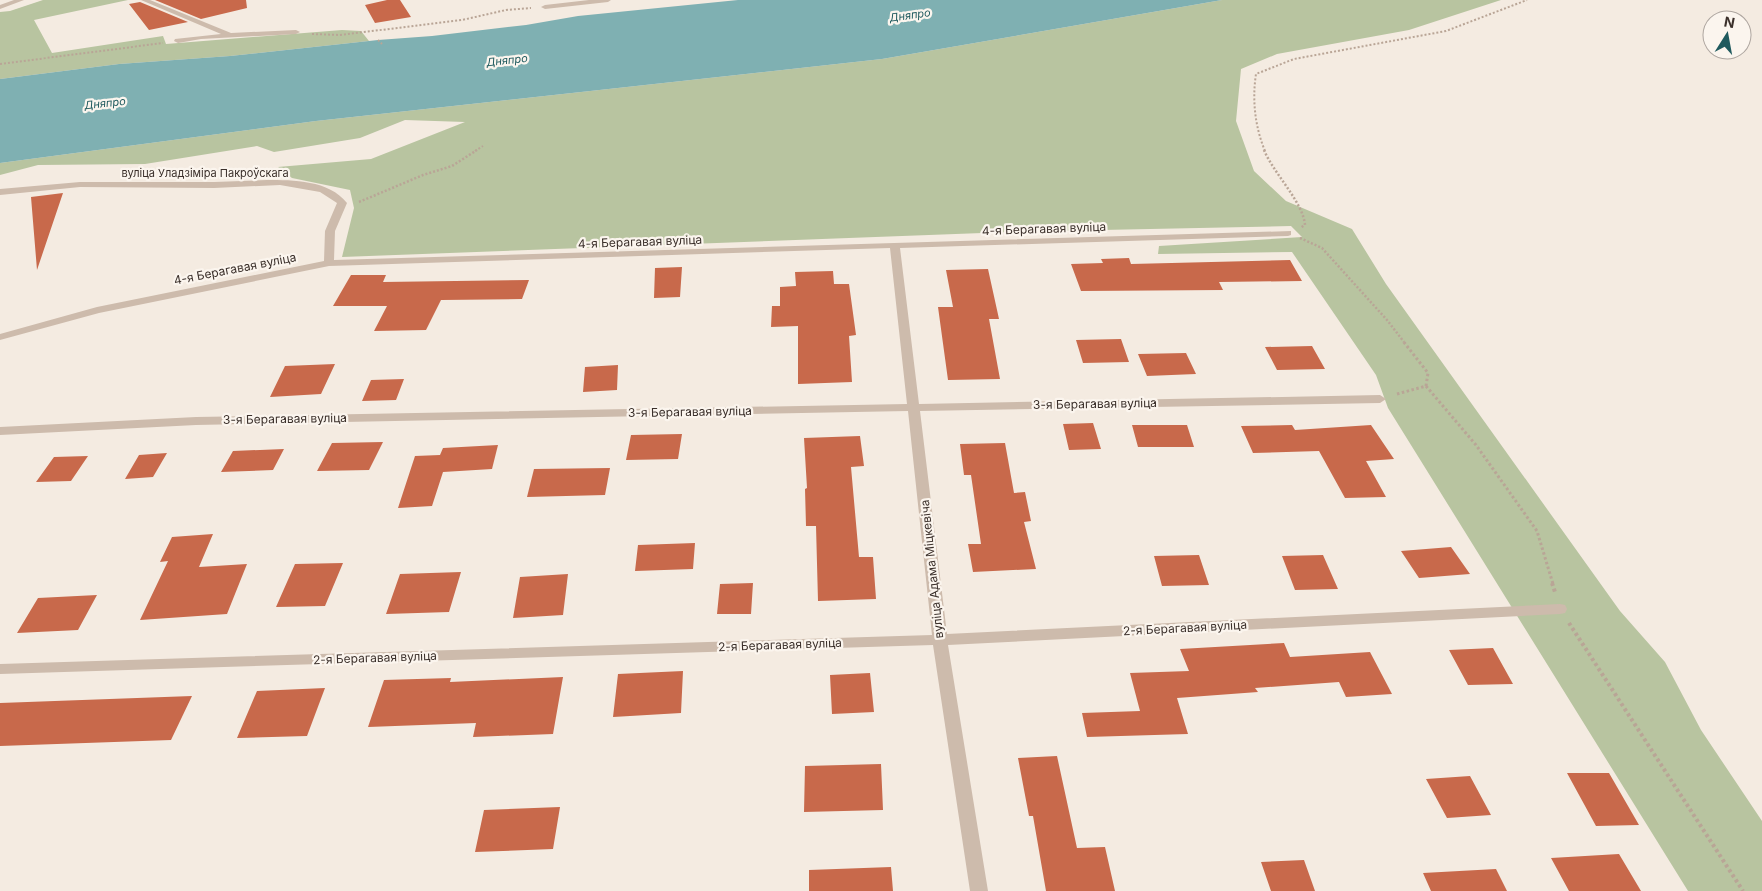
<svg xmlns="http://www.w3.org/2000/svg" width="1762" height="891" font-family="Inter,sans-serif">
  <style>
    .green { fill: #b8c4a0 }
    .water { fill: #7fb0b2 }
    .building { fill: #c8694b }
    .lines { fill: none; stroke-linecap: round; stroke-linejoin: round }
    .path-far3 { stroke: #b9a596; stroke-width: 2; stroke-dasharray: 2 2; stroke-linecap: butt }
    .path-far2 { stroke: #b9a596; stroke-width: 2.5; stroke-dasharray: 2 2; stroke-linecap: butt }
    .path-far1 { stroke: #b9a596; stroke-width: 3; stroke-dasharray: 2.5 2.5; stroke-linecap: butt }
    .path { stroke: #b9a596; stroke-width: 4; stroke-dasharray: 3 3; stroke-linecap: butt }
    .minor { fill: #cdbbac; fill-rule: evenodd }
    .labels { text-anchor: middle; stroke-width: 4.5; stroke-linejoin: round; paint-order: stroke }
    .far-water-label { font-size: 11px; font-style: italic; fill: #1f5a5e; stroke: #fbf5ee }
    .far-street-label { font-size: 11px; fill: #3b302b; stroke: #fbf5ee }
    .street-label { font-size: 12px; fill: #3b302b; stroke: #fbf5ee }
  </style>
  <rect width="100%" height="100%" fill="#f4ebe1"/>
  <!-- green -->
  <path class="green" d="M43,0H128L34,20L52,53L163,36L166,44L342,30L361,31L369,41L230,56L119,64L0,79V12L10,11Z
    M1222,0H1501L1409,30L1277,54L1241,69L1236,121L1254,171L1286,201L1352,229L1386,284L1620,611L1665,662L1701,730L1762,821V891H1688L1388,408L1376,375L1292,252L1158,254L1159,246L1302,237L1291,226L1009,232L342,257L354,208L350,190L292,178L278,167L371,159L465,122L405,120L360,138L274,152L257,146L145,164L38,165L0,175V163L316,121L882,59Z"/>
  <!-- water -->
  <path class="water" d="M738,0H1222L882,59L316,121L0,163V79L119,64L230,56L378,40L432,36L526,25L578,16Z"/>
  <!-- building -->
  <path class="building" d="M155,0H246L247,8L201,19Z
    M387,0H400L411,17L375,23L365,5Z
    M140,2L188,22L149,30L129,4Z
    M63,193L37,270L31,197Z
    M1129,258L1131,264L1290,260L1302,281L1219,282L1223,290L1081,291L1071,264L1103,263L1101,259Z
    M682,267L680,297L654,298L655,268Z
    M988,269L999,319H989L1000,379L948,380L938,307H953L946,270Z
    M833,271L834,284H849L856,335L849,336L852,382L798,384V326L771,327L772,306H780V287L796,286L795,272Z
    M351,275H386L383,282L529,280L522,299L441,300L426,330L374,331L387,306H333Z
    M1121,339L1129,362L1083,363L1076,340Z
    M1312,346L1325,369L1277,370L1265,347Z
    M1186,353L1196,374L1147,376L1138,354Z
    M335,364L321,394L270,397L285,366Z
    M618,365L617,390L583,392L585,367Z
    M404,379L396,400L362,401L371,380Z
    M1093,423L1101,449L1069,450L1063,424Z
    M1132,425H1187L1194,447H1138Z
    M1292,425L1295,430L1371,425L1394,459L1366,461L1386,497L1345,498L1319,451L1253,453L1241,426Z
    M682,434L678,459L626,460L631,435Z
    M860,436L864,466L851,467L859,557H873L876,599L818,601L816,526H806L805,489L807,488L804,438Z
    M383,442L369,470L317,471L332,443Z
    M1005,443L1014,493L1025,492L1031,521L1024,522L1036,569L973,572L968,544H981L971,475H964L960,444Z
    M498,445L492,469L443,472L432,506L398,508L415,456L440,455L443,448Z
    M284,449L273,470L221,472L233,451Z
    M167,453L153,477L125,479L139,455Z
    M88,456L71,481L36,482L54,457Z
    M610,468L605,495L527,497L534,469Z
    M213,534L199,567L247,564L227,614L140,620L168,561L160,562L172,537Z
    M695,543L693,569L635,571L638,545Z
    M1451,547L1470,574L1419,578L1401,551Z
    M1199,555L1209,585L1162,586L1154,556Z
    M1323,555L1338,589L1295,590L1282,556Z
    M343,563L325,606L276,607L295,564Z
    M461,572L449,612L386,614L400,574Z
    M568,574L563,615L513,618L520,577Z
    M753,583L751,614H717L720,584Z
    M97,595L78,630L17,633L38,598Z
    M1284,643L1290,657L1370,652L1392,694L1346,697L1339,682L1255,688L1258,692L1177,698L1188,734L1087,737L1082,713L1140,711L1130,673L1189,671L1180,649Z
    M1493,648L1513,684L1468,685L1449,650Z
    M683,671L681,713L613,717L618,674Z
    M870,673L874,712L832,714L830,675Z
    M563,677L553,734L473,737L476,723L368,727L384,680L451,678L450,682Z
    M325,688L307,736L237,738L257,691Z
    M192,696L171,740L0,746V703Z
    M1057,756L1077,848L1105,847L1115,891H1046L1033,816H1029L1018,758Z
    M881,764L883,810L804,812L805,766Z
    M1567,773H1609L1639,825L1596,826Z
    M1470,776L1491,815L1447,818L1426,779Z
    M560,807L553,849L475,852L484,810Z
    M1619,854L1641,891H1569L1551,858Z
    M1304,860L1315,891H1271L1261,862Z
    M891,867L893,891H809V870Z
    M1496,869L1507,891H1431L1423,873Z"/>
  <g class="lines">
    <!-- path-far3 -->
    <path class="path-far3" d="M312,34L340,35L462,20L506,10L531,8
      M378,40L382,44
      M0,64L163,43
      M475,151L483,146
      M1265,151C1255,127 1252,100 1256,74L1294,59L1446,31L1527,0"/>
    <!-- path-far2 -->
    <path class="path-far2" d="M1264,150C1274,174 1303,202 1305,225L1300,228
      M359,202L423,175L452,166L477,150
      M1300,238L1322,248L1387,320L1404,342"/>
    <!-- path-far1 -->
    <path class="path-far1" d="M1426,386L1476,445L1537,531L1553,584
      M1397,394L1426,386L1428,373L1403,341"/>
    <!-- path -->
    <path class="path" d="M1552,583L1555,592
      M1569,623L1743,891"/>
    <!-- minor -->
    <path class="minor" d="M14,0H24L0,9V5Z
      M141,0H150L231,33L296,30L300,32L296,34L201,39L178,43L174,41L175,39L221,34Z
      M589,0H611L608,2L545,9L541,7L545,5Z
      M267,180C293,180 329,180 347,203L335,231L334,260L1291,231V235L1288,236L900,248L919,404L1380,395L1386,399L1380,403L920,411L947,634L1560,604L1565,605L1567,609L1565,613L1560,614L948,645L988,891H970L933,645L0,674V664L932,635L908,411L196,425L0,435V427L196,417L907,404L890,248L329,266L99,313L0,340V334L97,307L324,261L325,231L337,203L320,192L280,185L214,188L80,187L0,195V189L80,182H214Z"/>
  </g>
  <g class="labels">
    <!-- far-water labels -->
    <g class="far-water-label">
      <text transform="translate(910 15) rotate(-8)" y="4">Дняпро</text>
      <text transform="translate(507 60) rotate(-6)" y="4">Дняпро</text>
      <text transform="translate(105 103) rotate(-6)" y="4">Дняпро</text>
    </g>
    <!-- far-street labels -->
    <g class="far-street-label">
      <text x="205" y="177">вуліца Уладзіміра Пакроўскага</text>
    </g>
    <!-- street labels -->
    <g class="street-label">
      <text transform="translate(1044 229) rotate(-2)" y="4">4-я Берагавая вуліца</text>
      <text transform="translate(640 242) rotate(-2)" y="4">4-я Берагавая вуліца</text>
      <text transform="translate(235 269) rotate(-11)" y="4">4-я Берагавая вуліца</text>
      <text transform="translate(1095 404) rotate(-1)" y="4">3-я Берагавая вуліца</text>
      <text transform="translate(690 412) rotate(-1)" y="4">3-я Берагавая вуліца</text>
      <text transform="translate(285 419) rotate(-1)" y="4">3-я Берагавая вуліца</text>
      <text transform="translate(932 569) rotate(-96)" y="4">вуліца Адама Міцкевіча</text>
      <text transform="translate(1185 628) rotate(-3)" y="4">2-я Берагавая вуліца</text>
      <text transform="translate(780 645) rotate(-2)" y="4">2-я Берагавая вуліца</text>
      <text transform="translate(375 658) rotate(-2)" y="4">2-я Берагавая вуліца</text>
    </g>
  </g>
  <!-- north arrow -->
  <g transform="translate(1727 35) rotate(11)"><circle r="24" fill="#fbf5ee" stroke="#aea6a0"/>
  <path d="M0-4L9 19L0 12L-9 19Z" fill="#1f5a5e"/>
  <text y="-8" font-size="14" font-weight="bold" text-anchor="middle" fill="#3b302b">N</text>
  </g>
</svg>
